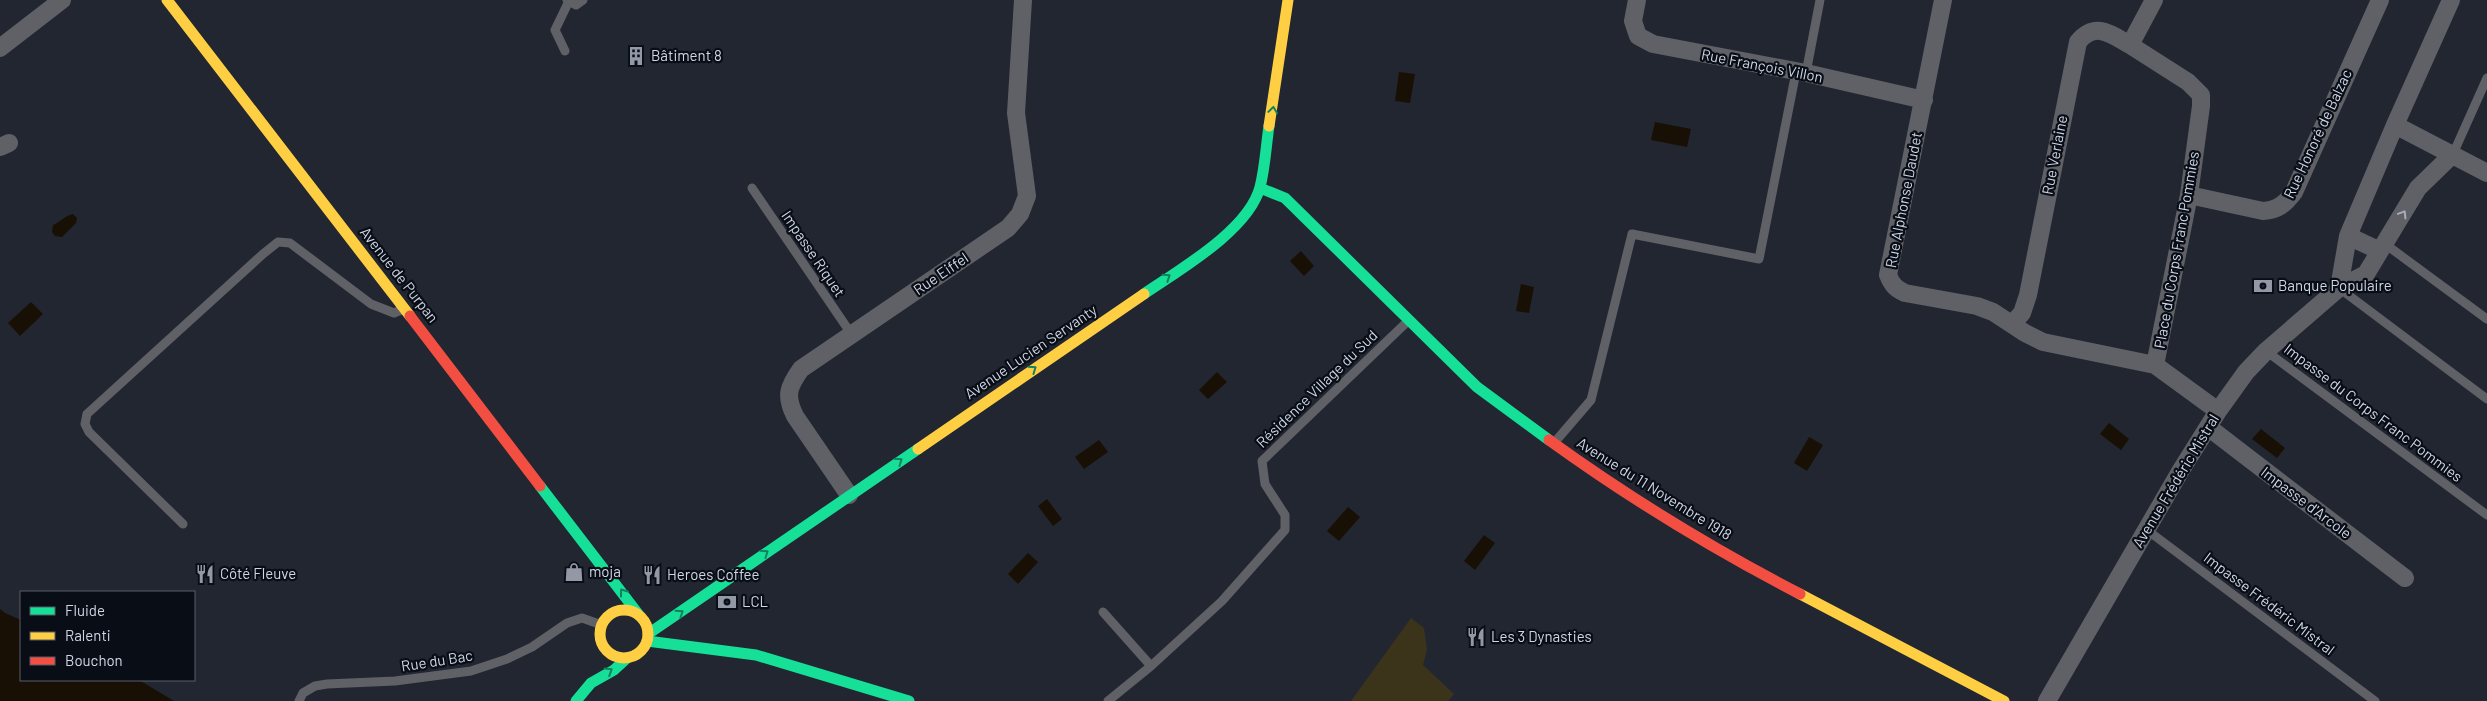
<svg xmlns="http://www.w3.org/2000/svg" width="2487" height="701" font-family="Barlow,sans-serif">
  <style>
    .green { fill: #3c331b }
    .water { fill: #181004 }
    .lines { fill: none; stroke-linecap: round; stroke-linejoin: round }
    .lane { stroke: #5f6166; stroke-width: 9 }
    .street { stroke: #5f6166; stroke-width: 18 }
    .fast { stroke: #16e098; stroke-width: 11 }
    .slow { stroke: #ffcf43; stroke-width: 11 }
    .jam { stroke: #f24e42; stroke-width: 11 }
    .oneway { stroke: #10815e }
    .oneway2 { stroke: #a8adb8 }
    .labels { text-anchor: middle; stroke-width: 4.5; stroke-linejoin: round; paint-order: stroke }
    .poi-label { font-size: 15px; fill: #cfd6e4; stroke: #090d16; text-anchor: start }
    .street-label { font-size: 15px; fill: #cfd6e4; stroke: #090d16 }
  </style>
  <rect width="100%" height="100%" fill="#212631"/>
  <!-- green -->
  <path class="green" d="M1411,618L1424,628L1427,650L1423,665L1454,694L1448,701H1351Z"/>
  <!-- water -->
  <path class="water" d="M1399,72L1415,74L1410,103L1395,101Z
    M1655,122L1691,129L1687,147L1651,140Z
    M73,214L77,218L76,223L62,237L55,236L52,232L53,225C60,222 66,215 73,214Z
    M1301,251L1314,266L1304,276L1290,261Z
    M1521,284L1534,287L1529,313L1516,311Z
    M31,302L43,314L20,336L8,323Z
    M1217,372L1227,382L1208,399L1199,390Z
    M2109,423L2129,439L2121,450L2100,434Z
    M2261,429L2285,448L2277,458L2252,439Z
    M1809,437L1823,445L1807,471L1794,463Z
    M1099,440L1108,452L1084,469L1075,457Z
    M1047,499L1062,519L1053,526L1038,506Z
    M1348,507L1360,517L1339,541L1327,531Z
    M1484,535L1495,543L1475,570L1464,561Z
    M1028,553L1038,562L1018,584L1008,574Z
    M0,609L5,613L21,620V680H139L174,701H0Z"/>
  <g class="lines">
    <!-- lane -->
    <path class="lane" d="M567,0L576,5L583,0
      M565,51L555,30L569,1
      M1806,73L1820,0
      M2453,154L2487,78
      M752,188L852,335
      M2385,244L2487,319
      M2339,288L2487,399
      M2266,351L2487,515
      M1554,443L1591,400L1632,234L1759,259L1796,72
      M183,524L89,432L85,424L87,414L263,254L278,242L290,243L371,304L394,313L401,310
      M2147,530L2375,701
      M1103,612L1151,666
      M299,701L303,693L315,686L327,684L395,681L471,671L507,659L532,647L567,623L582,618L602,625
      M1108,701L1151,666L1222,601L1285,530V515L1265,484L1262,461L1408,321"/>
    <!-- street -->
    <path class="street" d="M1637,0L1633,21L1638,36L1653,44L1806,73L1924,100
      M1943,0L1888,275C1892,285 1896,289 1905,293L1977,306L1993,312L2025,333L2043,342L2155,365L2218,411
      M2154,0L2130,45L2188,82L2201,95V106L2189,195L2155,365
      M2451,0L2395,125L2487,173
      M0,48L62,0
      M0,147L9,143
      M2189,195L2263,211C2278,210 2285,204 2294,192L2380,0
      M2348,236L2380,251
      M2339,288L2366,274L2418,188L2453,154
      M2012,324L2022,313L2028,295L2078,42C2095,21 2111,34 2130,45
      M2208,427L2405,578
      M849,495L795,416C785,396 788,387 801,369L1008,228L1020,214L1027,196L1016,113L1023,0
      M2047,701L2181,470L2218,411L2246,372L2266,351L2339,288L2348,236L2395,125"/>
    <!-- fast -->
    <path class="fast" d="M1260,188L1285,198L1477,387L1549,440
      M1144,294C1179,270 1249,230 1260,187C1265,168 1266,146 1269,126
      M540,486L639,615
      M648,634L918,449
      M647,641L756,655L909,701
      M576,701L591,683L614,670L627,658"/>
    <!-- slow -->
    <path class="slow" d="M167,0L410,316
      M1269,126L1288,0
      M918,449L1144,294
      M1800,594L2004,701
      M600 634a24 24 0 1 1 48 0a24 24 0 1 1-48 0Z"/>
    <!-- jam -->
    <path class="jam" d="M410,316L540,486
      M1549,440C1628,497 1713,549 1800,594"/>
  </g>
  <!-- one-way arrows -->
  <defs><path id="oneway-chevron" d="M-2-3.5L2.5 0L-2 3.5" fill="none" stroke-width="1.6" stroke-linecap="round" stroke-linejoin="round" transform="scale(1.25)"/></defs>
  <g class="oneway">
    <use href="#oneway-chevron" transform="translate(1273 110) rotate(-82)"/>
    <use href="#oneway-chevron" transform="translate(1167 277) rotate(-34)"/>
    <use href="#oneway-chevron" transform="translate(1033 369) rotate(-35)"/>
    <use href="#oneway-chevron" transform="translate(899 461) rotate(-35)"/>
    <use href="#oneway-chevron" transform="translate(765 553) rotate(-35)"/>
    <use href="#oneway-chevron" transform="translate(623 592) rotate(-126)"/>
    <use href="#oneway-chevron" transform="translate(680 613) rotate(-34)"/>
    <use href="#oneway-chevron" transform="translate(609 671) rotate(-32)"/>
  </g>
  <use class="oneway2" href="#oneway-chevron" transform="translate(2403 214) rotate(-59)"/>
  <!-- icons -->
  <defs>
    <g id="building-bare" transform="scale(1.5)"><path d="M-4-6H4V6H1V3H-1V6H-4ZM-2.5-4.3h1.7v1.8h-1.7ZM.8-4.3h1.7v1.8H.8ZM-2.5-1h1.7V.8h-1.7ZM.8-1h1.7V.8H.8Z" fill="#9298a5" stroke="#090d16" stroke-width="2.5" paint-order="stroke"/></g>
    <g id="bank-bare" transform="scale(1.5)"><path d="M-6-4H6V4H-6ZM0-2.3a2.3 2.3 0 1 0 0 4.6a2.3 2.3 0 1 0 0-4.6Z" fill="#9298a5" stroke="#090d16" stroke-width="2.5" paint-order="stroke"/></g>
    <g id="shop-bare" transform="scale(1.5)"><path d="M-5-2.5h2.3a2.7 3.5 0 0 1 5.4 0H5L5.5 6h-11ZM-1.5-2.5h3a1.5 2.3 0 0 0-3 0Z" fill="#9298a5" stroke="#090d16" stroke-width="2.5" paint-order="stroke"/></g>
    <g id="restaurant-bare" transform="scale(1.5)"><path d="M-5-6h1v4h1v-4h1v4h1v-4h1v5L-1.5 .5V6h-2V.5L-5-1ZM5-6V6H3V1.5H1.5Q1.5-4 5-6Z" fill="#9298a5" stroke="#090d16" stroke-width="2.5" paint-order="stroke"/></g>
  </defs>
  <g fill-rule="evenodd">
    <use href="#building-bare" x="636" y="56"/>
    <use href="#bank-bare" x="2263" y="286"/>
    <use href="#shop-bare" x="574" y="572"/>
    <use href="#restaurant-bare" x="205" y="574"/>
    <use href="#restaurant-bare" x="652" y="575"/>
    <use href="#bank-bare" x="727" y="602"/>
    <use href="#restaurant-bare" x="1476" y="637"/>
  </g>
  <g class="labels">
    <!-- poi labels -->
    <g class="poi-label">
      <text x="651" y="61">Bâtiment 8</text>
      <text x="2278" y="291">Banque Populaire</text>
      <text x="589" y="577">moja</text>
      <text x="220" y="579">Côté Fleuve</text>
      <text x="667" y="580">Heroes Coffee</text>
      <text x="742" y="607">LCL</text>
      <text x="1491" y="642">Les 3 Dynasties</text>
    </g>
    <!-- street labels -->
    <g class="street-label">
      <text transform="translate(1762 66) rotate(11)" y="5">Rue François Villon</text>
      <text transform="translate(2318 134) rotate(-65)" y="5">Rue Honoré de Balzac</text>
      <text transform="translate(2055 155) rotate(-79)" y="5">Rue Verlaine</text>
      <text transform="translate(1904 200) rotate(-79)" y="5">Rue Alphonse Daudet</text>
      <text transform="translate(2177 250) rotate(-80)" y="5">Place du Corps Franc Pommies</text>
      <text transform="translate(813 254) rotate(56)" y="5">Impasse Riquet</text>
      <text transform="translate(941 274) rotate(-34)" y="5">Rue Eiffel</text>
      <text transform="translate(399 275) rotate(52)" y="5">Avenue de Purpan</text>
      <text transform="translate(1031 352) rotate(-34)" y="5">Avenue Lucien Servanty</text>
      <text transform="translate(1317 389) rotate(-44)" y="5">Résidence Village du Sud</text>
      <text transform="translate(2373 413) rotate(37)" y="5">Impasse du Corps Franc Pommies</text>
      <text transform="translate(2176 481) rotate(-59)" y="5">Avenue Frédéric Mistral</text>
      <text transform="translate(1654 489) rotate(32)" y="5">Avenue du 11 Novembre 1918</text>
      <text transform="translate(2306 503) rotate(37)" y="5">Impasse d'Arcole</text>
      <text transform="translate(2269 604) rotate(37)" y="5">Impasse Frédéric Mistral</text>
      <text transform="translate(437 661) rotate(-9)" y="5">Rue du Bac</text>
    </g>
  </g>
  <!-- legend -->
  <rect x="20" y="591" width="175" height="90" fill="#090d16" stroke="#585d68"/>
  <rect x="30" y="607" width="25" height="8" fill="#16e098" stroke="#585d68"/>
  <text x="65" y="616" font-size="15" fill="#cfd6e4">Fluide</text>
  <rect x="30" y="632" width="25" height="8" fill="#ffcf43" stroke="#585d68"/>
  <text x="65" y="641" font-size="15" fill="#cfd6e4">Ralenti</text>
  <rect x="30" y="657" width="25" height="8" fill="#f24e42" stroke="#585d68"/>
  <text x="65" y="666" font-size="15" fill="#cfd6e4">Bouchon</text>
</svg>
